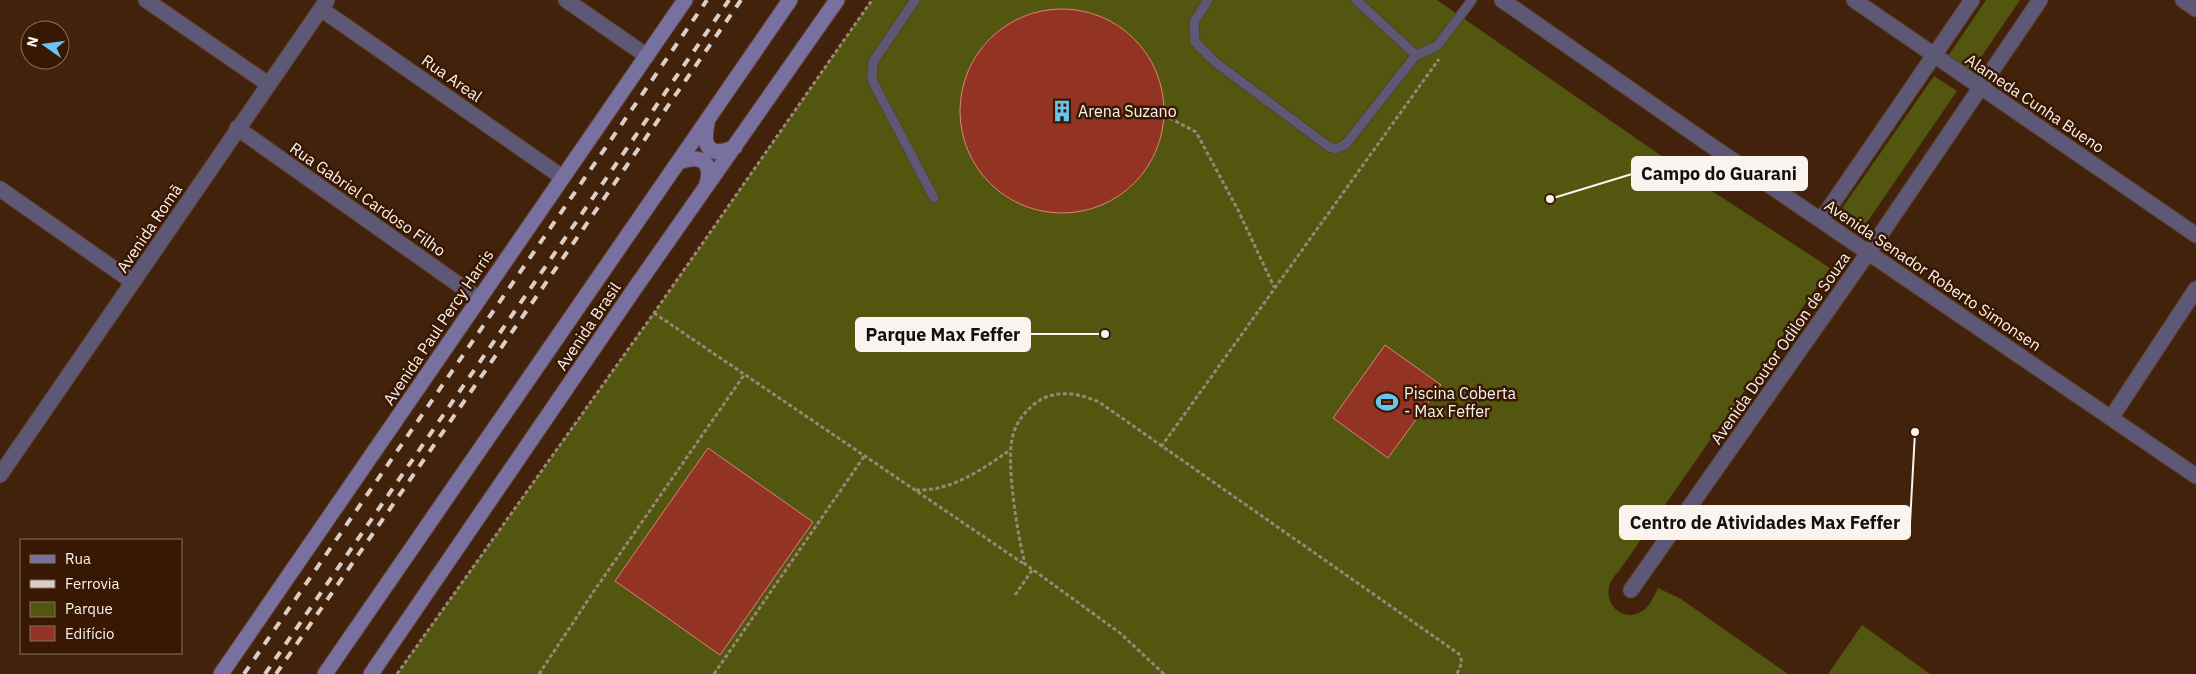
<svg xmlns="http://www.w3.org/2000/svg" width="2196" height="674" font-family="'IBM Plex Sans',sans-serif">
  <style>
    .green { fill: #53560f }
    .building { fill: #933323; stroke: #d78676 }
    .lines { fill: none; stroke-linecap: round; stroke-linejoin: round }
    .lane-casing { stroke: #5d3f2b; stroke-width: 11 }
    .street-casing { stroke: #5d3f2b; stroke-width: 17 }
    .secondary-casing { stroke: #5d3f2b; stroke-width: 17 }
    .path { stroke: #9a8577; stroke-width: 3; stroke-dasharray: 4 2.5; stroke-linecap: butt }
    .lane { stroke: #5d5875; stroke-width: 9 }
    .street { stroke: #5d5875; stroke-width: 15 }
    .secondary { stroke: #78709e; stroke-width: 15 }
    .rail { stroke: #dacec6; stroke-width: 4; stroke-dasharray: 9 9; stroke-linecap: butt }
    .labels { text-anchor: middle; stroke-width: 5; stroke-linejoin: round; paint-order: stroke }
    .street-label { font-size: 16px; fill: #faf3ee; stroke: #381802 }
    .poi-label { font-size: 16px; fill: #faf3ee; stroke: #381802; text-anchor: start }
    .leader { fill: none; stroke: #faf3ee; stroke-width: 2 }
    .callout-dot { fill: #faf3ee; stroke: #381802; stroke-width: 2 }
    .callout { fill: #faf3ee; stroke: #faf3ee; stroke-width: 2 }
    .callout-label { font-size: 18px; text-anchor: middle; font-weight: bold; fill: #111 }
  </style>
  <rect width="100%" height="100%" fill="#43220b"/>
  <!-- green -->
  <path class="green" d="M872,0H1437L1712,191L1830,268L1619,571C1591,598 1625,631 1648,606C1652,601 1655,594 1658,588L1681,599L1788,674H397L654,313Z
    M1986,0H2020L1971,72L1948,56Z
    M1934,76L1957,91L1863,228L1840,211Z
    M1862,625L1930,674H1828Z"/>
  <!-- building -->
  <path class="building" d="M960 111a102 102 0 1 1 204 0a102 102 0 1 1-204 0Z
    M1385,345L1441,385L1388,458L1333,418Z
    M708,448L813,522L720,655L615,581Z"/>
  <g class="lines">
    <!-- lane casing -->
    <g class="lane-casing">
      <path id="lane" d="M915,0L873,62L872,80L934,198
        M1208,0L1194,22L1195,42L1215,62L1329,147L1336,149L1346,144L1416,55L1356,0
        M1416,55L1437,46L1472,0"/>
    </g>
    <!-- street casing -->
    <g class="street-casing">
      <path id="street" d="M146,0L268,84
        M566,0L647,56
        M1502,0L1703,140L2196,476
        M1854,0L2196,235
        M2183,0L2196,9
        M321,9L562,177
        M237,128L479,299
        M0,189L133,282
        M1821,220L1972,0
        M2111,418L2196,289
        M0,475L327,0
        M1631,590L1868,253L2040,0"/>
    </g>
    <!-- secondary casing -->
    <g class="secondary-casing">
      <path id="secondary" d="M707,123C702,148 710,158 735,147
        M679,162C702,154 714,162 706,187
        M221,674L685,0
        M325,674L790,0
        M371,674L635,288L837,0"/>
    </g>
    <!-- path -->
    <path class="path" d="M1164,115L1196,132L1238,210L1274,287
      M654,313L1024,564
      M1161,447L1439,59
      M916,490C950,492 983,469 1010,450
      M1015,595L1033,569
      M397,674L654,313L872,0
      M539,674L594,591L744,375
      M714,674L865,455
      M1164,674L1120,633L1025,564C1018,537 1005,461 1013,435C1017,421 1025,411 1037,402C1056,389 1079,393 1099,402L1459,654L1462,662L1457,674"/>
    <!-- lane -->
    <use href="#lane" class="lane"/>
    <!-- street -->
    <use href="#street" class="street"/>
    <!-- secondary -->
    <use href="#secondary" class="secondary"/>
    <!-- rail -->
    <path class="rail" d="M244,674L707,0
      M265,674L729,0
      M276,674L741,0"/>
  </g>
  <!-- icons -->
  <defs>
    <g id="building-bare" transform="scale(1.725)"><path d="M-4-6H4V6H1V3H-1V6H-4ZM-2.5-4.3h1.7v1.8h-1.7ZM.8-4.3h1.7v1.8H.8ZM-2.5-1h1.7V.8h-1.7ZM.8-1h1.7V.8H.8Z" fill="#68c4f0" stroke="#381802" stroke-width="2.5" paint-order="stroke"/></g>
    <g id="stadium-bare" transform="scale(1.725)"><path d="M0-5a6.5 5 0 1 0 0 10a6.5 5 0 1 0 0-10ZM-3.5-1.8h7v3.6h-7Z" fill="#68c4f0" stroke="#381802" stroke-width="2.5" paint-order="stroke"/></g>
  </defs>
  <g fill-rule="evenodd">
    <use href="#building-bare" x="1062" y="111"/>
    <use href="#stadium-bare" x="1387" y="402"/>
  </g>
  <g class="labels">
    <!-- street labels -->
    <g class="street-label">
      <text transform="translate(452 78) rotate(35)" y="6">Rua Areal</text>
      <text transform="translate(2035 103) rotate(34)" y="6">Alameda Cunha Bueno</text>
      <text transform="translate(368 199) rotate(35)" y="6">Rua Gabriel Cardoso Filho</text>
      <text transform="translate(149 228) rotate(-56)" y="6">Avenida Romã</text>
      <text transform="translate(1933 275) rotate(34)" y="6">Avenida Senador Roberto Simonsen</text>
      <text transform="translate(588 326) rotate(-56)" y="6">Avenida Brasil</text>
      <text transform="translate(438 327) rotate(-56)" y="6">Avenida Paul Percy Harris</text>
      <text transform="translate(1780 348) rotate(-55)" y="6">Avenida Doutor Odilon de Souza</text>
    </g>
    <!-- poi labels -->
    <g class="poi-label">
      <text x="1078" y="117">Arena Suzano</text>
      <text x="1404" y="399">Piscina Coberta<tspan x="1404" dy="18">- Max Feffer</tspan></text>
    </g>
  </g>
  <!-- callouts -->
  <path class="leader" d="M1550 199L1632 174M1105 334L1030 334M1915 432L1910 523"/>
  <g class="callout-dot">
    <circle cx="1550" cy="199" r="5"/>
    <circle cx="1105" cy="334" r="5"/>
    <circle cx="1915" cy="432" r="5"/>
  </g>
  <g class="callout">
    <rect x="1632" y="157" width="175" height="33" rx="5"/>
    <rect x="856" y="318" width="174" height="33" rx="5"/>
    <rect x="1620" y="506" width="290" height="33" rx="5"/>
  </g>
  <g class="callout-label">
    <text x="1719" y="180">Campo do Guarani</text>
    <text x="943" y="341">Parque Max Feffer</text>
    <text x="1765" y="529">Centro de Atividades Max Feffer</text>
  </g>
  <!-- legend -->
  <rect x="20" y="539" width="162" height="115" fill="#381802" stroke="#867060"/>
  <rect x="30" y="555" width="25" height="8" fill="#78709e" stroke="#867060"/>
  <text x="65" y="564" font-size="15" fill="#faf3ee">Rua</text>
  <rect x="30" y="580" width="25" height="8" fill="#dacec6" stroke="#867060"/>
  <text x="65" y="589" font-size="15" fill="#faf3ee">Ferrovia</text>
  <rect x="30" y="602" width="25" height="15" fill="#53560f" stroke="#867060"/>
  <text x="65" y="614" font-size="15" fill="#faf3ee">Parque</text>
  <rect x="30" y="626" width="25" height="15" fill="#933323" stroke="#867060"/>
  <text x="65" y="639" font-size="15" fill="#faf3ee">Edifício</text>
  <!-- north arrow -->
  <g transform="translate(45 45) rotate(284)"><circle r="24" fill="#381802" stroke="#867060"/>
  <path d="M0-4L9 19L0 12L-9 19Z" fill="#68c4f0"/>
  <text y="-8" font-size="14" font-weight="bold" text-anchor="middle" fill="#faf3ee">N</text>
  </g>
</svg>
